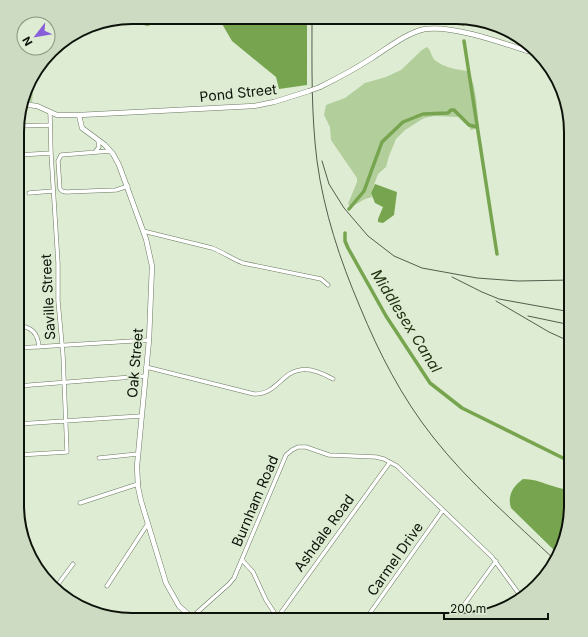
<svg xmlns="http://www.w3.org/2000/svg" width="588" height="637" font-family="Inter,sans-serif">
  <style>
    .green { fill: #b1ce9b }
    .water { fill: #77a54f }
    .lines { fill: none; stroke-linecap: round; stroke-linejoin: round }
    .stream { stroke: #77a54f; stroke-width: 1 }
    .canal { stroke: #77a54f; stroke-width: 3.5 }
    .minor-casing { stroke: #6b7861; stroke-width: 4.5 }
    .tertiary-casing { stroke: #6b7861; stroke-width: 5.5 }
    .minor { stroke: #fff; stroke-width: 3.5 }
    .tertiary { stroke: #fff; stroke-width: 4.5 }
    .rail { stroke: #555d4e; stroke-width: 1 }
    .tertiary-bridge-casing { stroke: #6b7861; stroke-width: 5.5; stroke-linecap: butt }
    .tertiary-bridge { stroke: #fff; stroke-width: 4.5 }
    .labels { text-anchor: middle; stroke-width: 4; stroke-linejoin: round; paint-order: stroke }
    .street-label { font-size: 14px; fill: #0e130a; stroke: #ddecd2 }
    .water-label { font-size: 15px; font-style: italic; fill: #213310; stroke: #ddecd2 }
    .rim { fill: none; stroke: #0e130a; stroke-width: 2 }
  </style>
  <rect width="100%" height="100%" fill="#ddecd2"/>
  <!-- green -->
  <path class="green" d="M427,47C432,51 431,58 436,61C443,67 458,70 467,71C477,82 477,113 479,128L471,130L468,125L459,117L434,116L424,118L405,130L396,139L389,156L386,167L378,174L371,193L372,197L365,199L351,207L348,204L357,182V178L331,140L330,127L324,115L326,105L345,98L365,83L386,77L401,70L422,50Z
    M35,72L32,102L23,100L32,75Z"/>
  <!-- water -->
  <path class="water" d="M129,17H208L159,21L148,26L134,23Z
    M218,17H307V85L279,89L276,77L232,41Z
    M375,184L397,192L394,215L383,223L378,222V219L383,207L375,203L371,193Z
    M523,479C541,479 553,489 571,490V512L558,554L511,508C507,496 513,486 523,479Z"/>
  <g class="lines">
    <!-- stream -->
    <path class="stream" d="M29,85L38,67"/>
    <!-- canal -->
    <path class="canal" d="M463,24V18
      M464,41L497,254
      M349,209L364,191L382,142L403,122L423,114L448,113L451,110H454L469,125L477,127
      M345,233V241L348,248L386,316L430,383L462,408L571,462"/>
    <!-- minor casing -->
    <g class="minor-casing">
      <path id="minor" d="M522,49L523,41
        M19,126L49,125
        M110,151L61,155L58,161L60,189L62,191L66,192L116,190L128,186
        M95,152L99,147L98,140
        M19,155L51,153
        M29,193L53,191
        M143,231L212,248C223,252 232,259 243,263L321,279L328,285
        M18,326C32,326 38,334 39,347
        M18,348L149,340
        M146,367L254,394C276,395 282,372 300,370C310,368 324,374 333,379
        M18,386L145,376
        M18,424L141,416
        M18,455L67,452L63,355L58,301V263L51,153L50,112
        M99,458L138,454
        M80,503L138,484
        M242,560L253,572L266,600L279,620
        M107,586L147,525
        M56,587L73,564
        M192,617L229,584L234,578L286,455L292,450L298,447H306L329,455L376,457L384,459L397,466L492,557L522,598
        M277,618L390,462
        M365,620L443,510
        M453,620L496,561"/>
    </g>
    <!-- tertiary casing -->
    <g class="tertiary-casing">
      <path id="tertiary" d="M320,87C338,78 355,69 372,58C388,48 406,33 425,29C452,25 500,42 527,51H534
        M21,104L37,106L57,115H79L254,106L274,102L309,91
        M79,115L82,128L105,145L113,154L119,165L146,239L152,266L149,340L137,466L138,487L141,501L166,583L179,606L195,620"/>
    </g>
    <!-- minor -->
    <use href="#minor" class="minor"/>
    <!-- tertiary -->
    <use href="#tertiary" class="tertiary"/>
    <!-- rail -->
    <path class="rail" d="M312,18C312,65 311,113 317,161C324,212 340,260 360,307C379,353 402,398 433,437C469,483 514,521 556,561
      M322,161L329,184L344,208L368,236L394,256L422,268L477,278L518,281L571,280
      M452,277L482,292L499,299L571,312
      M496,301L549,332L571,342
      M528,316L571,325"/>
    <!-- tertiary-bridge casing -->
    <g class="tertiary-bridge-casing">
      <path id="tertiary-bridge" d="M309,91L320,87"/>
    </g>
    <!-- tertiary-bridge -->
    <use href="#tertiary-bridge" class="tertiary-bridge"/>
  </g>
  <g class="labels">
    <!-- street labels -->
    <g class="street-label">
      <text transform="translate(238 93) rotate(-6)" y="5">Pond Street</text>
      <text transform="translate(48 297) rotate(-93)" y="5">Saville Street</text>
      <text transform="translate(135 363) rotate(-85)" y="5">Oak Street</text>
      <text transform="translate(255 501) rotate(-67)" y="5">Burnham Road</text>
      <text transform="translate(324 533) rotate(-54)" y="5">Ashdale Road</text>
      <text transform="translate(395 559) rotate(-55)" y="5">Carmel Drive</text>
    </g>
    <!-- water labels -->
    <g class="water-label">
      <text transform="translate(406 321) rotate(58)" y="5">Middlesex Canal</text>
    </g>
  </g>
  <!-- crop -->
  <path d="M0 0H588V637H0ZM132 24H456A108 108 0 0 1 564 132V505A108 108 0 0 1 456 613H132A108 108 0 0 1 24 505V132A108 108 0 0 1 132 24Z" fill="#ccdbc2" fill-rule="evenodd"/>
  <path class="rim" d="M132 24H456A108 108 0 0 1 564 132V505A108 108 0 0 1 456 613H132A108 108 0 0 1 24 505V132A108 108 0 0 1 132 24Z"/>
  <!-- north arrow -->
  <g transform="translate(36 36) rotate(239)"><circle r="19" fill="#ddecd2" stroke="#8a9582"/>
  <path d="M0-3L7 15L0 10L-7 15Z" fill="#885ed9"/>
  <text y="-6" font-size="11" font-weight="bold" text-anchor="middle" fill="#0e130a">N</text>
  </g>
  <!-- scale -->
  <path d="M444 613v6h104v-6" fill="none" stroke="#0e130a" stroke-width="2"/>
  <text x="450" y="613" font-size="12" fill="#0e130a" stroke="#ddecd2" stroke-width="3" paint-order="stroke">200 m</text>
</svg>
